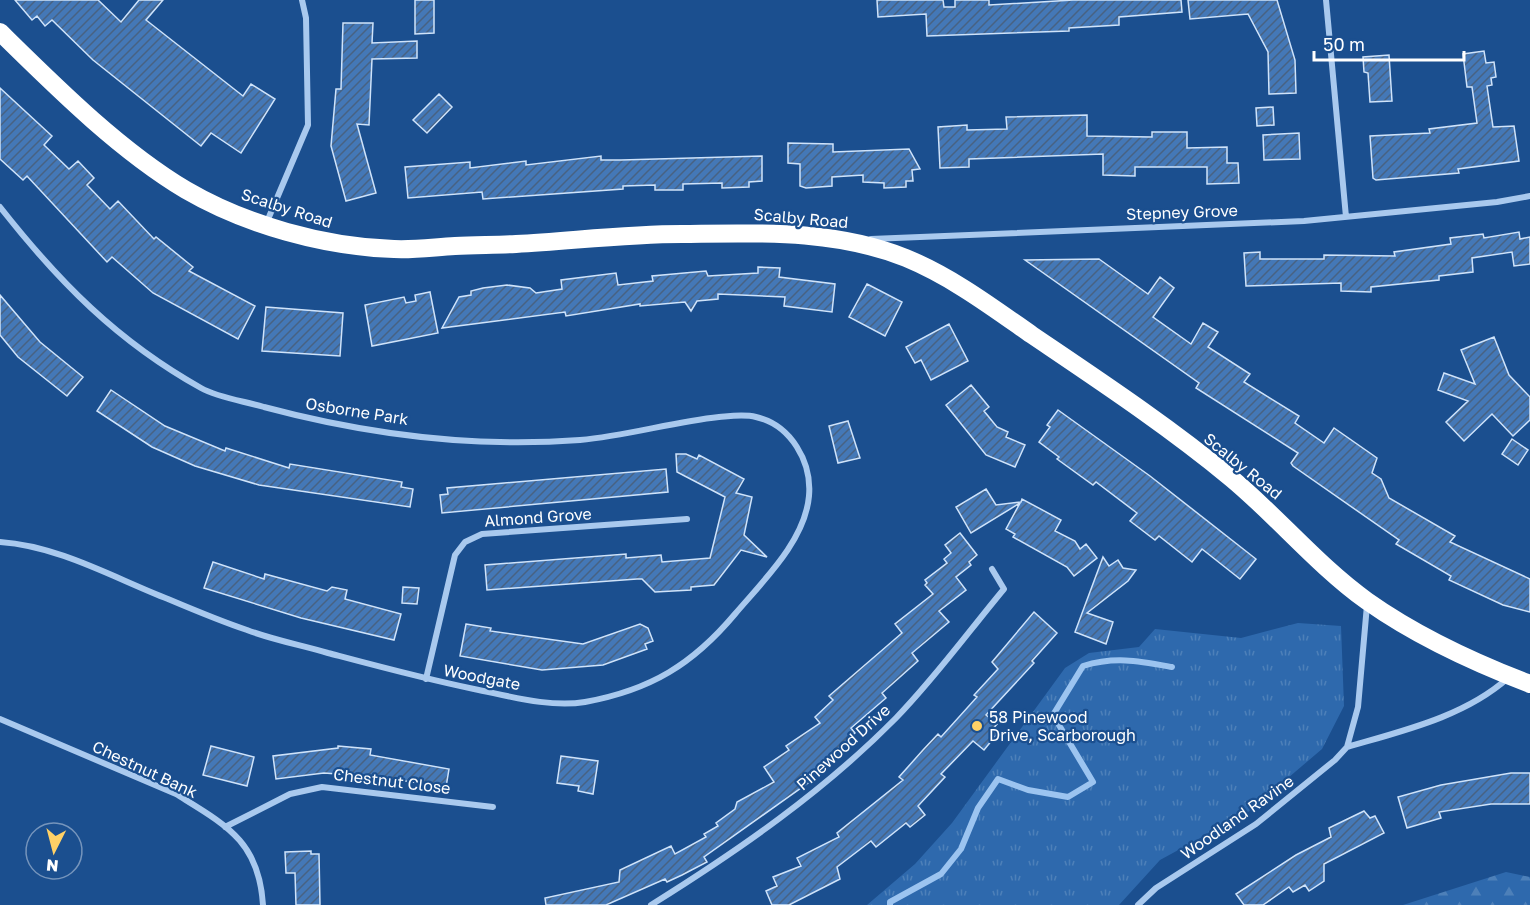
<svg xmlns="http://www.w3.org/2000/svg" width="1530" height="905" font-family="'Golos Text',sans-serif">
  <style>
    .forest { fill: url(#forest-firs) }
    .park { fill: url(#park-tufts) }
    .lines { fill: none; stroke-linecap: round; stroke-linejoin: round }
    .stream { stroke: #9cc4f0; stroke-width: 6 }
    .building { fill: url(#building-hatch); stroke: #cfe3fa; stroke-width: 1.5 }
    .street { stroke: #a9c9ee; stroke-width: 6 }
    .highway { stroke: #fff; stroke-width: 18 }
    .poi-dot { fill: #ffd166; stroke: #1b4f8f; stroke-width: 2 }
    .labels { text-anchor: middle; stroke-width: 4.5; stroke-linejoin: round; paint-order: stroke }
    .street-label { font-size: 16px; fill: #fff; stroke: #1b4f8f }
    .poi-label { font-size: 16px; fill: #fff; stroke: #1b4f8f; text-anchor: start }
  </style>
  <defs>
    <pattern id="forest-firs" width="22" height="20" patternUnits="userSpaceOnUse" patternTransform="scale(1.5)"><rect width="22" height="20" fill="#2e69ad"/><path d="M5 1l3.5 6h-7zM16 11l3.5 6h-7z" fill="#4d80b9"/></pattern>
    <pattern id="park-tufts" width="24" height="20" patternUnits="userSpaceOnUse" patternTransform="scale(1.5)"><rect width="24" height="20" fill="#2e69ad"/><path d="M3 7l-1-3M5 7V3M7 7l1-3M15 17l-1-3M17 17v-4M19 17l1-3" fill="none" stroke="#4d80b9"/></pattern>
    <pattern id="building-hatch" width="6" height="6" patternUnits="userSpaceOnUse" patternTransform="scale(1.5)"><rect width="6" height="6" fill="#4478b7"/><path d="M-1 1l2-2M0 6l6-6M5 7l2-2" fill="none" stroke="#486282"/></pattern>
  </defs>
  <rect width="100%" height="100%" fill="#1b4f8f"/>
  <!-- forest -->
  <path class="forest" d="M1506,872L1530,877V905H1403Z"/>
  <!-- park -->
  <path class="park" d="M1298,623L1341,626L1344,706L1322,749L1248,812L1160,860L1119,905H867L915,864L952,823L1065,668L1089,653L1139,647L1155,629L1241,638Z"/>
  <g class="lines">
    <!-- stream -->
    <path class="stream" d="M890,905V902L941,874L961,849L978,808L998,779L1028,790L1068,797L1093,782L1053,715L1083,666C1115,656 1139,661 1172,667"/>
  </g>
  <!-- building -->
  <path class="building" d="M15,0H98L121,22L139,0H163L146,20L243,96L251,84L275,99L241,153L211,133L201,146L93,60L52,20L45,26L37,16L32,20Z
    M415,0H434V33L415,34Z
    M877,0H943L944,7H955V0H989V5L1073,0H1181L1182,12L1119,17V25L1069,28V31L927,36L926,14L878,17Z
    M1188,0H1277L1295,60L1296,93L1269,94L1268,52L1248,14L1190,19Z
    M343,23H373L372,43L417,41V58L372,59L369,125L357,124L376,193L346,201L331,146L336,89H341Z
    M1484,51L1486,63L1494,62L1496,77L1491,78L1492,85L1487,86L1493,127L1514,126L1519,161L1458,169L1459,173L1376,180L1373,178L1370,136L1430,133L1429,129L1477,123L1472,87H1467L1463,54Z
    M1389,55L1392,101L1370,102L1368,73L1364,72L1363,57Z
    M0,88L52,136L44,145L69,169L78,161L94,178L87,185L110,209L118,201L154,239L156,237L193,267L189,271L255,306L238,339L153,293L112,257L107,262L27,176L23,180L0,159Z
    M439,94L452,107L427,133L413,120Z
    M1273,107L1274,125L1257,126L1256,108Z
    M1087,115V136L1152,137V132H1187V148L1227,147V163H1238L1239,183L1207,184V167H1135V176L1103,175V154L969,159V167L940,168L938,127L967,125V130L1007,129L1006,117Z
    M1299,133L1300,159L1264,160L1263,135Z
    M788,143L833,144V152L909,149L920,169L912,170L913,181H906V187L884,188V183L863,182V175L832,177V186L806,188L800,186V164L788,163Z
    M601,156V160H621L762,156V181L749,182V187L722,188V183L683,184V190H655V185L623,186V189L483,199L482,192L408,198L405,167L470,162V168L526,161V165Z
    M1519,232L1520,239L1530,237V264L1514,266L1512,252L1472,258L1473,272L1439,276V280L1371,287V292L1341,291V283L1246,286L1244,253L1260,252V259H1324V255L1395,256L1394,252L1451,244L1450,238L1483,234L1484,238Z
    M1099,259L1148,294L1160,277L1174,288L1153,317L1191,344L1203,323L1218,332L1208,347L1250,374L1244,382L1299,416L1295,423L1324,443L1334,428L1377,458L1372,473L1381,479L1389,498L1455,536L1450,542L1530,579V612L1503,605L1449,580L1451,576L1396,544L1399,540L1293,466L1291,463L1298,453L1196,388L1199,383L1025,260Z
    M758,267L780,268L779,277L835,284L832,312L784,306L785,297L718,294V299L697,301L691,311L685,302L640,306V304L566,316L565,312L442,328L459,297L471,295V291L483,288L507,285L530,288L536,293L562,289L561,280L616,273L618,285L653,281L652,276L706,271L708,276L758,273Z
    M867,284L902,302L885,336L849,317Z
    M430,292L438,333L372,346L365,305L404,297L406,303L416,301L415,295Z
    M0,295L40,342L83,377L67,396L18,357L0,335Z
    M266,307L343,313L340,356L262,351Z
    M949,324L968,361L931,380L921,360L915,363L906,347Z
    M1494,337L1509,375L1530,397V420L1513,436L1492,414L1464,441L1446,422L1468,401L1438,390L1444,373L1475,384L1461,350Z
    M971,385L989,407L984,411L997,427L1008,432L1006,437L1025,445L1015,467L986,455L946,405Z
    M111,390L165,426L225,451L226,448L289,468L290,464L402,482L401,487L413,489L410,507L259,485L195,466L152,447L97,411Z
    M1058,410L1150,476L1256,559L1240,579L1202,549L1192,562L1159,536L1155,540L1130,521L1137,513L1096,482L1093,485L1057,459L1059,457L1039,442L1050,427L1047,425Z
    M848,421L860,458L838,463L829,426Z
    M1512,439L1528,450L1518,465L1502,454Z
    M676,454H686L697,459L699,455L744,479L736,493L752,497L744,535L767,557L741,550L714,585L691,587V590L655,592L642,579H637L487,590L485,565L626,554V558L661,555L662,562L710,558L725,497L677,472Z
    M666,469L668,492L442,513L440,495L448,494L447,488Z
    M986,489L996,505L1021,502L1022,499L1061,520L1055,531L1075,541L1080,549L1086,544L1097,558L1074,576L1067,567L1013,537L1015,534L1006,529L1020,503L971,533L956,507Z
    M960,533L977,555L969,562L971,565L956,577L966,590L939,611L949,622L912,653L918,661L882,693L886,698L851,728L855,733L818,767L822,773L704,857L707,862L682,875L667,882L665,879L606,905H546L545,898L619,882L620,870L671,846L675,854L706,837L704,834L718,826L716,823L735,809L737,802L774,782L764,767L789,750L786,746L820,723L815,717L833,700L829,696L902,633L895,624L933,594L925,585L927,583L925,580L947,563L944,559L951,553L945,545Z
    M1103,557L1109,566L1118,560L1123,568L1136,570L1128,581L1087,613L1113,622L1106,644L1075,632Z
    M213,562L264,579L265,574L327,591L332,587L347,590L345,599L401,614L394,640L301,618L204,588Z
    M403,587L419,588L417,604L402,603Z
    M1034,612L1057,633L1032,661L1034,663L986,715L997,724L992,730L997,734L984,750L973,741L941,774L945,777L918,806L925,815L910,827L906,823L876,847L871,841L837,867L840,879L789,905H772L766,891L777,886L773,877L801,866L797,858L839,837L837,833L903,780L899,777L923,750L938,734L941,737L977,697L974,695L998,669L992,662Z
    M466,624L491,628L490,631L583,644L640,624L648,628L653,641L645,644L647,649L603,665L542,670L460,656Z
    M211,746L254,757L247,786L203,775Z
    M338,746L371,749L370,755L449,769L446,787L378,777L324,773L276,779L273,756L338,748Z
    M561,756L598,761L593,794L578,791L579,786L557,783Z
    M1511,773H1530V804H1491L1439,812L1441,818L1407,828L1398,797L1441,785Z
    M1364,811L1370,818L1375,816L1384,833L1324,864V881L1309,891L1305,885L1293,892L1289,887L1263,905H1244L1236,894L1296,855L1331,837L1329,828Z
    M311,851V854H319L320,905H296L295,873H286L285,852Z"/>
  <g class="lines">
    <!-- street -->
    <path class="street" d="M1326,0L1346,217
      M0,207C59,282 117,341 201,388C219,398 244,401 264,407C365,434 475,448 580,440C627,436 672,422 719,417C731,416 744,414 756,417C791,425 812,462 809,496C805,541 763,581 735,614C693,664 651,690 585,702C550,708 509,696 474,689C425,679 377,666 328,653C301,645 273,640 247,630C220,621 194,610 168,599C114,578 59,546 0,542
      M266,224L308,125L306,18L302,0
      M871,239L1304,221L1497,202L1530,196
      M426,679L455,555L465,542L482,534L687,519
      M0,719L176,794C226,825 259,841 263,905
      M1347,747C1402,731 1464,717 1508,678
      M225,827L290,794L322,787L493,807
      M651,905C739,850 823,792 896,718C935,678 969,631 1004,589L992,569
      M1138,905L1156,888L1256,824L1335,760L1347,747L1358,707L1367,605"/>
    <!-- highway -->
    <path class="highway" d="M0,32C56,87 119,150 186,190C246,225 325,247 394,249C415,250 435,247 455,246C476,245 496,245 516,244C572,241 626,234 682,234C758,233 834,229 906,258C952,277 992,307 1032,335C1100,381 1168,426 1231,478C1278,517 1317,565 1367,601C1415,635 1475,663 1530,684"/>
  </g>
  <!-- markers -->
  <circle class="poi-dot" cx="977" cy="726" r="6"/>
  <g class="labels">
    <!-- street labels -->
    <g class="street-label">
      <text transform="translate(287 208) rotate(18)" y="6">Scalby Road</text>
      <text transform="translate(1182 212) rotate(-2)" y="6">Stepney Grove</text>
      <text transform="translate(801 218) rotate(5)" y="6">Scalby Road</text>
      <text transform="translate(357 411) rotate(9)" y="6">Osborne Park</text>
      <text transform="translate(1243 466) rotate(39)" y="6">Scalby Road</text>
      <text transform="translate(538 517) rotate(-4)" y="6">Almond Grove</text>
      <text transform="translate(482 677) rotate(11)" y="6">Woodgate</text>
      <text transform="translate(843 747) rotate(-42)" y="6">Pinewood Drive</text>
      <text transform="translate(145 769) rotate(25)" y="6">Chestnut Bank</text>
      <text transform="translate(392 781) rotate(7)" y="6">Chestnut Close</text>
      <text transform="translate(1237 817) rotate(-35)" y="6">Woodland Ravine</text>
    </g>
    <!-- poi labels -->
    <g class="poi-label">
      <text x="989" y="723">58 Pinewood<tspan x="989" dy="18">Drive, Scarborough</tspan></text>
    </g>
  </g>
  <!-- north arrow -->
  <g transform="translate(54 851) rotate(186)"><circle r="28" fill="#1b4f8f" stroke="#7695bc" stroke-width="1.5"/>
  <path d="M0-4.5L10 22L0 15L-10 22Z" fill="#ffd166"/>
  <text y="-9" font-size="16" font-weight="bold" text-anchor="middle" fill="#ffffff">N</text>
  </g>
  <!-- scale -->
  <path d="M1314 51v9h150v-9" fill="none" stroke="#ffffff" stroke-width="3"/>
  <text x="1323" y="51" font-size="18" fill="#ffffff" stroke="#1b4f8f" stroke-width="4.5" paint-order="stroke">50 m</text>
</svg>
